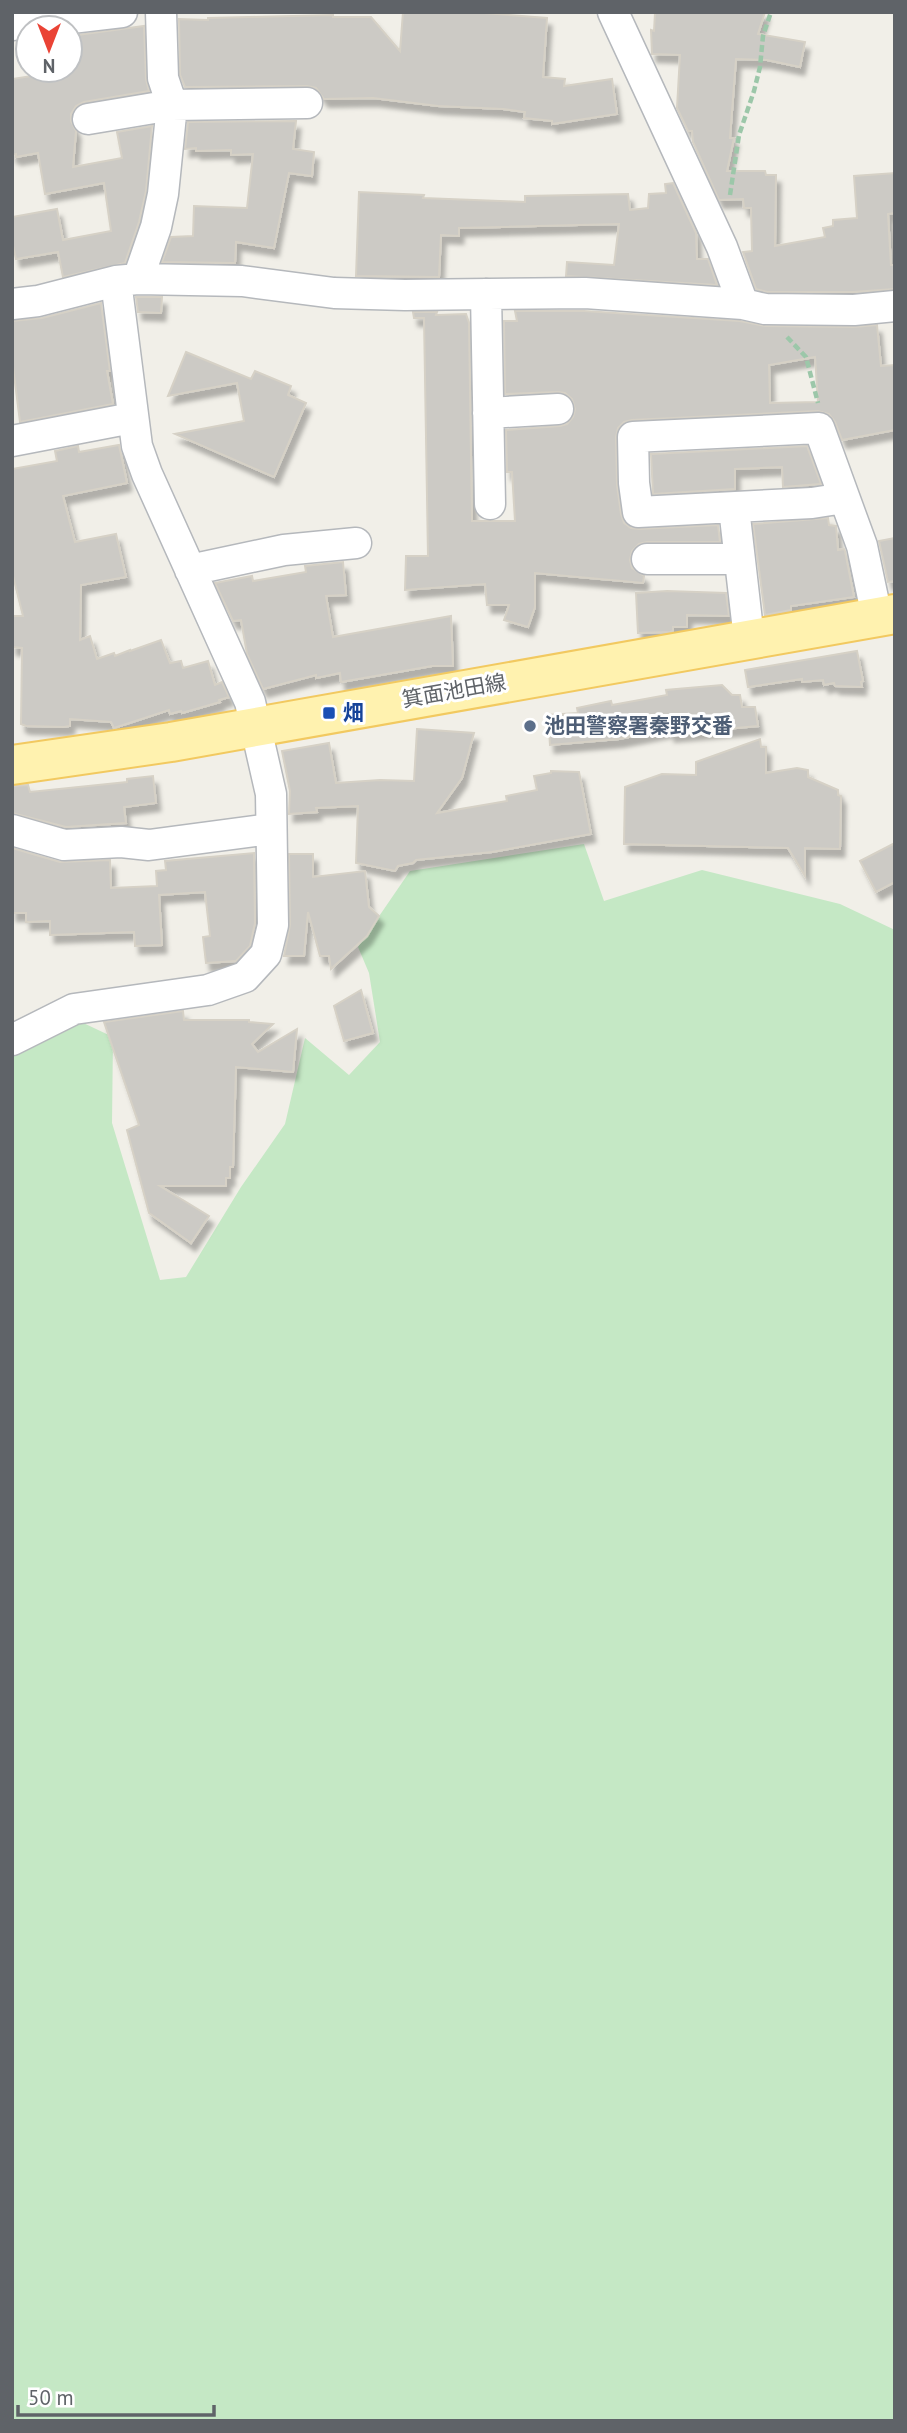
<svg xmlns="http://www.w3.org/2000/svg" width="907" height="2433" font-family="'PT Sans','Noto Sans JP',sans-serif">
  <style>
    .green { fill: #c5e8c5 }
    .building { fill: #cccac5; stroke: #d6d1c6; stroke-width: 2; fill-rule: evenodd; filter: url(#shadow) }
    .lines { fill: none; stroke-linecap: round; stroke-linejoin: round }
    .street-casing { stroke: #b5b8bc; stroke-width: 33 }
    .primary-casing { stroke: #f2c960; stroke-width: 42 }
    .path { stroke: #9cc7a9; stroke-width: 4.5; stroke-dasharray: 7 3.5; stroke-linecap: butt }
    .street { stroke: #fff; stroke-width: 30 }
    .primary { stroke: #fff2af; stroke-width: 38 }
    .transit-dot { fill: #1a4fb4; stroke: #fff; stroke-width: 2.5 }
    .service-dot { fill: #5c6f8a; stroke: #fff; stroke-width: 2.5 }
    .labels { text-anchor: middle; stroke-width: 6; stroke-linejoin: round; paint-order: stroke }
    .street-label { font-size: 21px; fill: #5f6368; stroke: #fff }
    .transit-label { font-size: 21px; font-weight: bold; fill: #164399; stroke: #fff; text-anchor: start }
    .service-label { font-size: 21px; font-weight: bold; fill: #4e5e75; stroke: #fff; text-anchor: start }
  </style>
  <defs>
    <filter id="shadow"><feDropShadow dx="4.5" dy="8" stdDeviation="2" flood-color="#0004"/></filter>
  </defs>
  <rect width="100%" height="100%" fill="#f1efe8"/>
  <!-- green -->
  <path class="green" d="M584,844L604,901L702,870L840,904L895,930V2421H12V1051L77,1020L113,1037L112,1123L160,1280L186,1277L241,1187L285,1124L305,1038L349,1075L380,1042L369,973L358,947L410,871Z"/>
  <!-- building -->
  <path class="building" d="M403,12H472L547,18L543,77L565,79L564,86L612,79L617,114L552,124V121L524,118L525,112L503,109L438,106L373,98L324,99L316,88L307,86L185,87L180,75L179,19L208,20V18L333,15V17H371L400,51Z
    M765,12L758,34L805,42L800,67L767,60L736,59L730,138H734L727,171H765L766,175H776L775,246L825,237L823,228L833,226V220L857,218L854,176L895,173V213L888,214L891,265H895V289L853,292H767L756,289L743,252L752,251L751,208H744L743,199L719,200L693,142L692,131H688L677,108L680,55L652,54L651,30L654,31L655,13Z
    M144,26L146,79L149,91L84,102L76,106L71,114V121L76,131L73,167L122,158L117,132L152,126L146,191L139,222L125,263L63,277L58,252L16,259L12,241V217L57,209L63,240L111,231L104,183L45,194L38,153L16,157V154L12,155V79L70,70V36Z
    M296,121L293,149L314,152L312,176L289,173L274,248L236,242L235,263L162,262L171,237L193,236L194,206L247,208L253,154L231,155V150L196,151V148L185,149L188,122Z
    M673,183L696,233L697,259H708L717,285L566,276L567,262L614,265L619,224L459,228V236L441,235L439,277L356,276L359,192L424,195L423,198L525,202V196L628,194L630,210L648,208L649,194L666,193L665,184Z
    M136,297H162L161,313L138,312Z
    M101,303L110,371H107L113,404L20,422L12,359V321L42,318Z
    M515,311H584L740,321L765,326L854,327L877,325L881,366L895,365V430L842,440L835,422L829,414L818,411L632,420L624,422L618,428L616,437L617,485L621,514L624,523L631,528L639,529L718,525L720,542H647L639,544L632,551L630,560L632,568L644,576L643,583L535,573V607L528,627L504,620L509,605H487L485,584L405,590L406,556H428L424,318H414L413,312H437L436,315L466,314L469,323L472,521H515L512,472H507L506,430L560,426L567,424L573,417L575,409L572,399L565,393L558,392L505,394L504,321H517ZM815,357L818,402L770,403L769,365Z
    M186,352L251,379L255,371L291,386L288,395L306,403L274,477L175,434L244,421L237,383L168,396Z
    M119,445L127,483L63,496L75,542L116,534L126,577L81,585L80,640L90,636L97,659L114,653L115,656L130,650V651L161,640L170,663L181,661L183,668L208,661L215,685L222,682L229,697L219,700L220,702L182,713L181,711L170,714L169,710L114,728L111,722L70,719V726L64,727L26,726L21,724L22,648L12,647V616H23L12,572V469L57,461L55,451L78,446L79,452Z
    M807,446L821,484L783,487L782,467L735,469V489L653,494L651,454Z
    M828,518L829,525L836,526L838,550L844,549L845,551L854,597L791,606V610L765,615L753,524Z
    M895,538V581L888,582L879,541Z
    M343,562L346,595L326,596L333,637L451,616L453,666H432L341,682L340,673L316,678V675L263,689L247,654L241,620L233,621L215,583L252,576L253,581L306,572L305,566Z
    M667,591L726,593L729,616L687,615V627H673V631L670,632L638,633L636,593Z
    M857,651L863,681L861,682L862,687L835,686L834,683L824,685L823,680L802,682V679L748,687L745,670Z
    M722,685L732,695H740L742,707H755L758,726L670,734V729L619,739L550,745L548,715L578,713L577,708L611,701L612,705L667,695L666,690Z
    M417,729L474,733L462,778L437,813L507,801L506,796L537,790L534,776L551,773V771L579,772L591,834L492,852L416,860L413,863L398,866L395,871L356,863L358,806L316,808L317,812L289,814L290,791L282,751L329,743L336,783L380,780L414,781Z
    M760,739L761,747H766V773L797,768L808,770V777L838,790V795L841,796L840,849L805,848V876L788,848L624,844L625,787L662,774L696,775V762Z
    M153,776L156,803L124,807L126,823L66,827L12,813V786L28,785L30,792L127,782V779Z
    M895,843V882L876,892L860,861Z
    M12,848L60,862L110,860L111,888L157,886L156,871L166,870L165,861L254,853L255,923L250,946L236,961L206,963L203,937L210,936L205,892L159,895L162,945L135,946L134,932L50,935V921L26,922V913H12Z
    M289,854H313V877L365,871L369,907L379,916L367,936L331,969L329,956H320L308,912L304,956H284L290,925Z
    M361,990L373,1033L344,1041L334,1006Z
    M183,1011L184,1020H249V1022L273,1024L252,1044L258,1052L297,1029L293,1072L236,1067L233,1167H230V1178H226V1186H160L209,1216L191,1243L149,1213L127,1130L139,1125L104,1022Z"/>
  <g class="lines">
    <!-- street casing -->
    <g class="street-casing">
      <path id="street" d="M613,12L722,247L743,304
        M12,25L122,12
        M88,119L172,105L307,103
        M138,279L156,227L163,194L172,105L163,78L161,12
        M486,294L490,504
        M12,304L38,301L116,281L138,279L242,281L334,293L405,295L585,293L743,304L765,309L854,310L895,306
        M488,413L558,409
        M12,441L132,418
        M844,498L812,503L638,512L634,483L633,437L819,428L862,546L877,617
        M734,508L749,639
        M647,559H738
        M190,570L284,550L356,543
        M12,830L64,845L121,842L149,845L271,829
        M12,1040L74,1009L208,990L245,977L266,954L273,925L271,794L250,702L147,474L137,446L116,281"/>
    </g>
    <!-- primary casing -->
    <g class="primary-casing">
      <path id="primary" d="M12,765L171,742L895,614"/>
    </g>
    <!-- path -->
    <path class="path" d="M730,195L739,135L754,91L760,67L763,36L771,12
      M787,337L806,357L818,403"/>
    <!-- street -->
    <use href="#street" class="street"/>
    <!-- primary -->
    <use href="#primary" class="primary"/>
  </g>
  <!-- markers -->
  <rect class="transit-dot" x="322" y="706" width="14" height="14" rx="3.5"/>
  <circle class="service-dot" cx="530" cy="726" r="7"/>
  <g class="labels">
    <!-- street labels -->
    <g class="street-label">
      <text transform="translate(454 691) rotate(-10)" y="7">箕面池田線</text>
    </g>
    <!-- transit labels -->
    <g class="transit-label">
      <text x="343" y="720">畑</text>
    </g>
    <!-- service labels -->
    <g class="service-label">
      <text x="544" y="733">池田警察署秦野交番</text>
    </g>
  </g>
  <!-- border -->
  <rect width="907" height="2433" fill="none" stroke="#5f6368" stroke-width="28"/>
  <!-- north arrow -->
  <g transform="translate(49 49) rotate(180)"><circle r="33" fill="#ffffff" stroke="#bfc1c3" stroke-width="2"/>
  <path d="M0-5L12 26L0 18L-12 26Z" fill="#ea4335"/>
  <text y="-10" font-size="19" font-weight="bold" text-anchor="middle" fill="#5f6368">N</text>
  </g>
  <!-- scale -->
  <path d="M18 2405v10h196v-10" fill="none" stroke="#5f6368" stroke-width="3.5"/>
  <text x="28" y="2405" font-size="21" fill="#5f6368" stroke="#ffffff" stroke-width="5" paint-order="stroke">50 m</text>
</svg>
